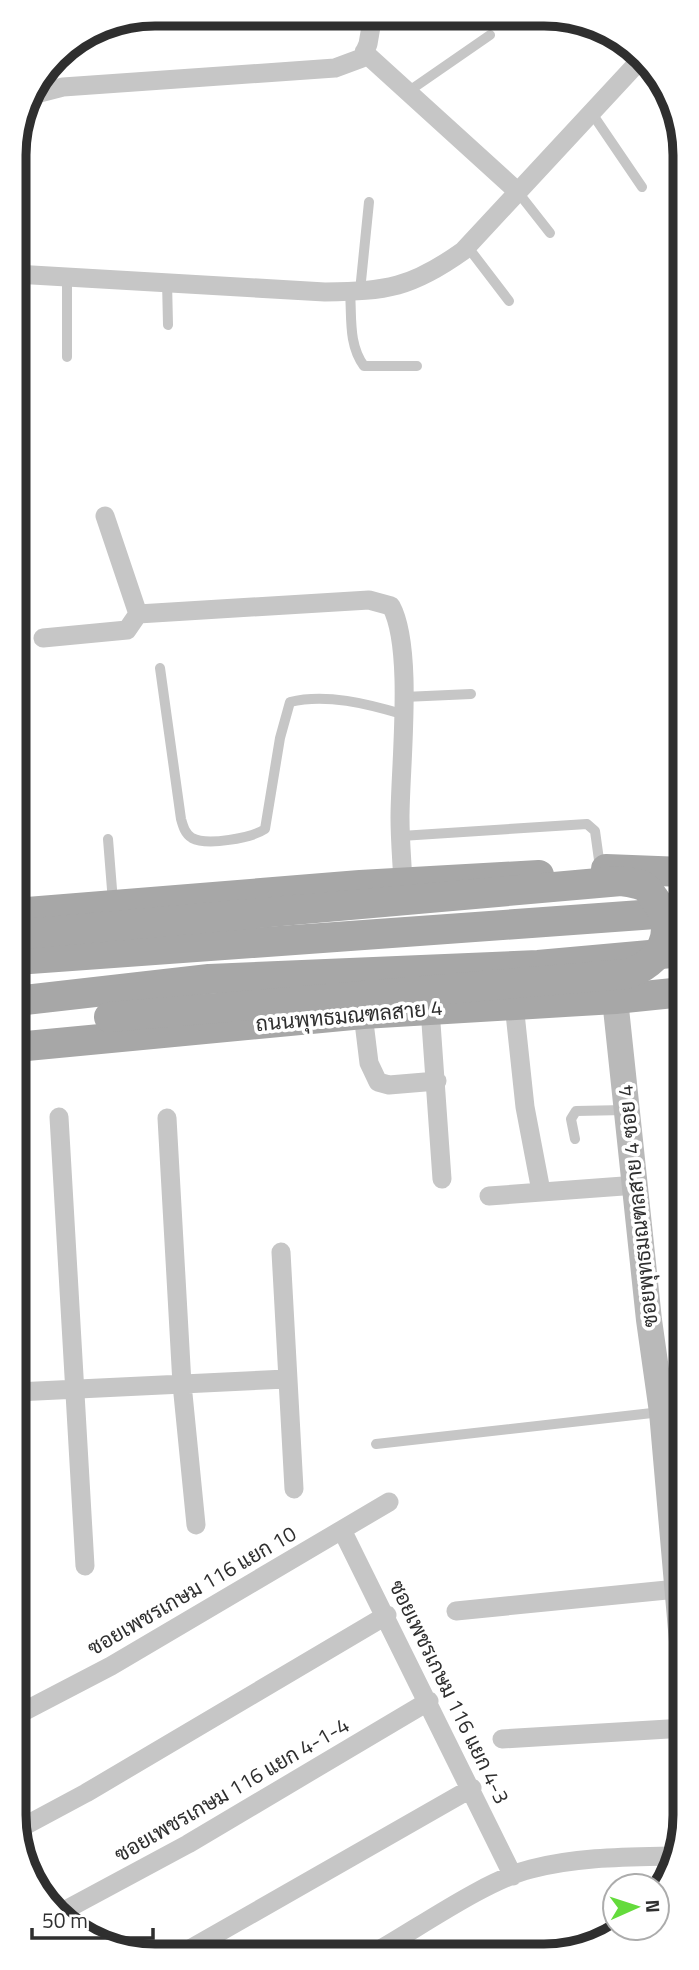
<svg xmlns="http://www.w3.org/2000/svg" width="699" height="1970" font-family="'Titillium Web',Sarabun,sans-serif">
  <style>
    .lines { fill: none; stroke-linecap: round; stroke-linejoin: round }
    .lane { stroke: #c6c6c6; stroke-width: 10 }
    .street { stroke: #c6c6c6; stroke-width: 19 }
    .secondary { stroke: #b9b9b9; stroke-width: 26 }
    .primary { stroke: #a7a7a7; stroke-width: 30 }
    .primary-bridge { stroke: #a7a7a7; stroke-width: 30 }
    .labels { text-anchor: middle; stroke-width: 7; stroke-linejoin: round; paint-order: stroke }
    .street-label { font-size: 21px; fill: #2f2f2f; stroke: #fff }
    .rim { fill: none; stroke: #2f2f2f; stroke-width: 9 }
  </style>
  <rect width="100%" height="100%" fill="#fff"/>
  <g class="lines">
    <!-- lane -->
    <path class="lane" d="M409,91L490,35
      M591,112L642,187
      M517,191L550,233
      M467,246L509,301
      M167,281L168,325
      M360,291L369,202
      M350,292C352,317 348,344 364,366H417
      M67,357V276
      M160,668L181,819C183,826 185,834 192,838C207,846 252,838 265,829L280,738L290,702C326,693 368,704 402,714
      M404,697L471,694
      M401,836L587,824L595,831L600,867
      M108,839L113,902
      M575,1139L571,1119L576,1111L625,1110
      M376,1444L661,1412"/>
    <!-- street -->
    <path class="street" d="M364,52L517,191
      M28,96L63,87L335,68L362,58L368,44L373,15
      M15,274L325,292C387,291 411,288 463,251L644,56
      M105,516L138,614L369,600L391,606C414,648 400,766 400,818C400,840 402,861 403,883
      M43,638L127,630L138,614
      M514,1004L525,1107L541,1191
      M430,1009L442,1179
      M363,1014L369,1063L378,1082L389,1085L437,1081
      M59,1117L85,1566
      M167,1118L182,1384L196,1525
      M489,1196L637,1185
      M281,1252L294,1489
      M16,1392L286,1379
      M662,1412L684,1411
      M342,1530L513,1876
      M456,1611L677,1589
      M17,1715L111,1666L389,1502
      M502,1739L685,1728
      M17,1830L86,1793L387,1615
      M56,1915L188,1844L429,1701
      M183,1953L472,1788
      M374,1953C417,1929 486,1880 531,1869C577,1857 624,1857 671,1856"/>
    <!-- secondary -->
    <path class="secondary" d="M615,999L649,1320L662,1412L684,1664"/>
    <!-- primary -->
    <path class="primary" d="M606,869L683,872
      M15,913L360,885L539,875
      M16,960L683,912
      M16,1001L209,979L538,965L683,952
      M16,1047L363,1014L615,999L683,992"/>
    <!-- primary-bridge -->
    <path class="primary-bridge" d="M23,934L621,881C628,882 637,883 643,886C648,888 651,894 654,898C679,930 662,964 626,974L109,1017"/>
  </g>
  <g class="labels">
    <!-- street labels -->
    <g class="street-label">
      <text transform="translate(349 1016) rotate(-5)" y="7">ถนนพุทธมณฑลสาย 4</text>
      <text transform="translate(638 1206) rotate(-96)" y="7">ซอยพุทธมณฑลสาย 4 ซอย 4</text>
      <text transform="translate(192 1591) rotate(-30)" y="7">ซอยเพชรเกษม 116 แยก 10</text>
      <text transform="translate(449 1692) rotate(64)" y="7">ซอยเพชรเกษม 116 แยก 4-3</text>
      <text transform="translate(232 1790) rotate(-30)" y="7">ซอยเพชรเกษม 116 แยก 4-1-4</text>
    </g>
  </g>
  <!-- crop -->
  <path d="M0 0H699V1970H0ZM155 26H544A129 129 0 0 1 673 155V1815A129 129 0 0 1 544 1944H155A129 129 0 0 1 26 1815V155A129 129 0 0 1 155 26Z" fill="#fff" fill-rule="evenodd"/>
  <path class="rim" d="M155 26H544A129 129 0 0 1 673 155V1815A129 129 0 0 1 544 1944H155A129 129 0 0 1 26 1815V155A129 129 0 0 1 155 26Z"/>
  <!-- north arrow -->
  <g transform="translate(636 1907) rotate(87)"><circle r="33" fill="#ffffff" stroke="#acacac" stroke-width="2"/>
  <path d="M0-5L12 26L0 18L-12 26Z" fill="#64db3c"/>
  <text y="-10" font-size="19" font-weight="bold" text-anchor="middle" fill="#2f2f2f">N</text>
  </g>
  <!-- scale -->
  <path d="M32 1928v10h121v-10" fill="none" stroke="#2f2f2f" stroke-width="3.5"/>
  <text x="42" y="1928" font-size="21" fill="#2f2f2f" stroke="#ffffff" stroke-width="5" paint-order="stroke">50 m</text>
</svg>
